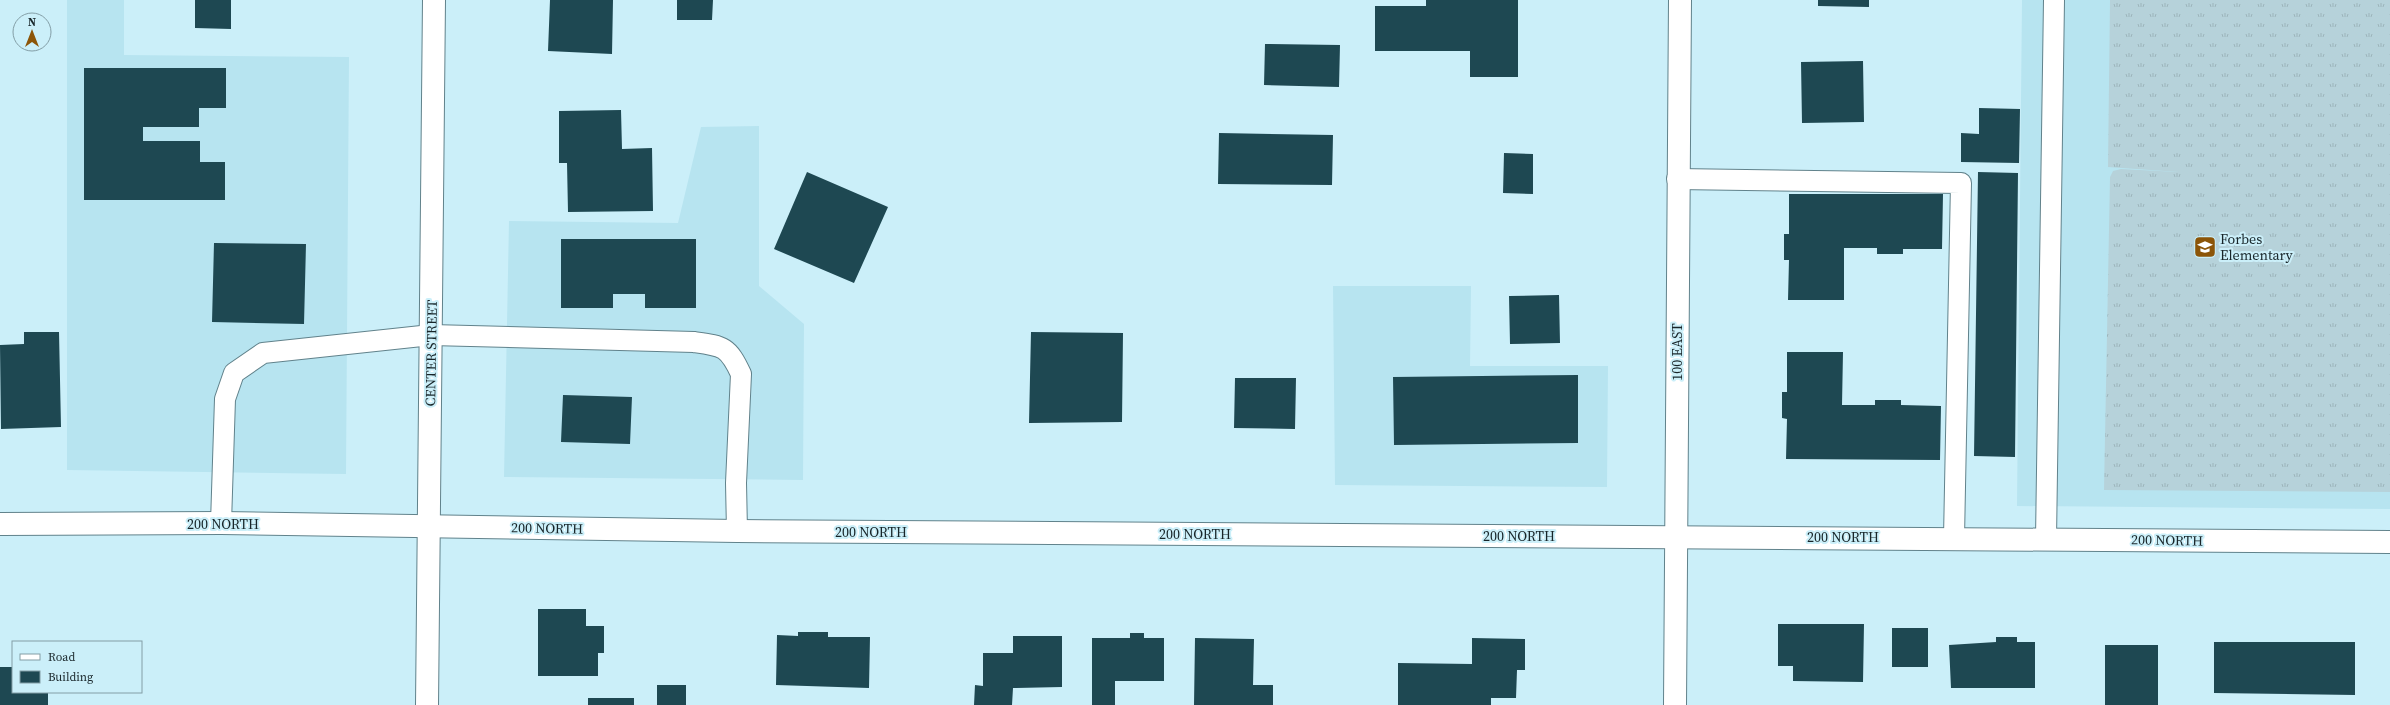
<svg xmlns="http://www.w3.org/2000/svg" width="2390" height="705" font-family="'Source Serif 4',serif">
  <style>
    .built { fill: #b7e4f0 }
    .grass { fill: url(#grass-tufts) }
    .building { fill: #1e4852 }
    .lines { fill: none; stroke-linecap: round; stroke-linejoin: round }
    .service-casing { stroke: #61828b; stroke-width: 22 }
    .minor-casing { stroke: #61828b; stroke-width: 24 }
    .tertiary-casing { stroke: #61828b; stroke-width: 24 }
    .secondary-casing { stroke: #61828b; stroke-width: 24 }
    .service { stroke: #fff; stroke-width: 20 }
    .minor { stroke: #fff; stroke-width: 22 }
    .tertiary { stroke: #fff; stroke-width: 22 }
    .secondary { stroke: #fff; stroke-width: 22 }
    .labels { text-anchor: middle; stroke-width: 4; stroke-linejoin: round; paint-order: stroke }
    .poi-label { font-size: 14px; fill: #182529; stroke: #cbeff9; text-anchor: start }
    .street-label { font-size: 14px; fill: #182529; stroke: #cbeff9 }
  </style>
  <defs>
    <pattern id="grass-tufts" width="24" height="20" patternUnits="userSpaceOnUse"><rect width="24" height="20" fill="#b6d2da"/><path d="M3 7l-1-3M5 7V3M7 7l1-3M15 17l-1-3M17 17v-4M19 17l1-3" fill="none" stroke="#9cb4bb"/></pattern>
  </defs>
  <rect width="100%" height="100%" fill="#cbeff9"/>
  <!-- built -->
  <path class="built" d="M67,0H124V55L349,57L346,474L67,470Z
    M2022,0H2390V509L2017,506Z
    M759,126V286L804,324L803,480L504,477L509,221L678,223L701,127Z
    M1333,286H1471L1470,366H1608L1607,487L1335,485Z"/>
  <!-- grass -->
  <path class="grass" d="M2110,0H2390V492L2104,490L2110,177L2113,171L2121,169L2178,172L2108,167Z"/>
  <!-- building -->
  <path class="building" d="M195,0H231V29L195,28Z
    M550,0H613L612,54L548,51Z
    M677,0H713L712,20H677Z
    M1426,0H1518V77H1470V51H1375V6H1426Z
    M1818,0H1869V7L1818,6Z
    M1265,44L1340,45L1339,87L1264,85Z
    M1863,61L1864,122L1802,123L1801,62Z
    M84,68H226V108H199V127H143V141H200V162H225V200H84Z
    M1979,108L2020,109L2019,163L1961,162V133L1979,134Z
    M621,110L622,149L652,148L653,211L568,212L567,163H559V111Z
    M1219,133L1333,135L1332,185L1218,184Z
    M1504,153L1533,154V194L1503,193Z
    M807,172L888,207L854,283L774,249Z
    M1978,172L2018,173L2015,457L1974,456Z
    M1789,194H1943L1942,249H1903V254H1877V248H1844V300H1788L1789,260H1784V234H1789Z
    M561,239H696V308H645V294H613V308H561Z
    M214,243L306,244L304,324L212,322Z
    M1559,295L1560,343L1510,344L1509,296Z
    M24,332H59L61,427L1,429L0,345L24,344Z
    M1031,332L1123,333L1122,422L1029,423Z
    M1787,352H1843L1842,405H1875V400H1901V405L1941,406L1940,460L1786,459L1787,419L1782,418V392H1787Z
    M1578,375V443L1394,445L1393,377Z
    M1235,378H1296L1295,429L1234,428Z
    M563,395L632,397L630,444L561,442Z
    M538,609H586V626H604V653H598V676H538Z
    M1778,624H1864L1863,682L1793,681V666H1778Z
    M1892,628H1928V667H1892Z
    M798,632H828V637H870L869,688L776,685L777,635L798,636Z
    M1130,633H1144V638H1164V681H1115V705H1092V638H1130Z
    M1013,636H1062V687L1013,688L1012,705H974L975,685L983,686V653H1013Z
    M1996,637H2017V642H2035V688H1951L1949,645L1996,642Z
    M1195,638L1254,639L1253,685H1273V705H1194Z
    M1472,638L1525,639V670H1517L1516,698H1491V705H1398V663L1472,664Z
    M2214,642H2355V695L2214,693Z
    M2105,645H2158V705H2105Z
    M0,667H13V692H48V705H0Z
    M657,685H686V705H657Z
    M588,698H634V705H588Z"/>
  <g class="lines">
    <!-- service casing -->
    <g class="service-casing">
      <path id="service" d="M1677,179L1961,183L1954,538
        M221,523L225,399L234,373L263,353L431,335L694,342C723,346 728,346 741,374L736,483L737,531
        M2046,539L2054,0"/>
    </g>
    <!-- minor casing -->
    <g class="minor-casing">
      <path id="minor" d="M0,524L221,523L737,531L2390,542"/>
    </g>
    <!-- tertiary casing -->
    <g class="tertiary-casing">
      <path id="tertiary" d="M427,705L434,0"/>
    </g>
    <!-- secondary casing -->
    <g class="secondary-casing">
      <path id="secondary" d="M1675,705L1680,0"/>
    </g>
    <!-- service -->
    <use href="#service" class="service"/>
    <!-- minor -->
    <use href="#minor" class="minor"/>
    <!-- tertiary -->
    <use href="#tertiary" class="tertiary"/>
    <!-- secondary -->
    <use href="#secondary" class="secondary"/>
  </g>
  <!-- icons -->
  <defs>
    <g id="school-square" transform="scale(1.15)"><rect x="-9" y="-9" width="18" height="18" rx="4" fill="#8c5508" stroke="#cbeff9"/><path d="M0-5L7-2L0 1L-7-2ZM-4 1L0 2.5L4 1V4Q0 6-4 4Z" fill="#fff"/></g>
  </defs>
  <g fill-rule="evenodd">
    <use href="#school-square" x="2205" y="247"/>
  </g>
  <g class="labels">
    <!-- poi labels -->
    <g class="poi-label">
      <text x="2220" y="244">Forbes<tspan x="2220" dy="16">Elementary</tspan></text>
    </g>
    <!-- street labels -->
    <g class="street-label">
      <text transform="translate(1677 352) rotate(-90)" y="5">100 EAST</text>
      <text transform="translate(431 353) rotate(-89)" y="5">CENTER STREET</text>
      <text x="223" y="529">200 NORTH</text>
      <text transform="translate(547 528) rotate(1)" y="5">200 NORTH</text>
      <text x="871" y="537">200 NORTH</text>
      <text x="1195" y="539">200 NORTH</text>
      <text x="1519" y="541">200 NORTH</text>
      <text x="1843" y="542">200 NORTH</text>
      <text transform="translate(2167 540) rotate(1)" y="5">200 NORTH</text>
    </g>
  </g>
  <!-- legend -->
  <rect x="12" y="641" width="130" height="52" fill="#cbeff9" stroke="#839ea6"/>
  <rect x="20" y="654" width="20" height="6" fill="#ffffff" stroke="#839ea6"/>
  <text x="48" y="661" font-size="12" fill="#182529">Road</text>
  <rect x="20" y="671" width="20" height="12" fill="#1e4852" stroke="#839ea6"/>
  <text x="48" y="681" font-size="12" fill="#182529">Building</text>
  <!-- north arrow -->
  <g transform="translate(32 32)"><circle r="19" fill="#cbeff9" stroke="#839ea6"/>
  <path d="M0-3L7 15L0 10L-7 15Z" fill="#8c5508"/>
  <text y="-6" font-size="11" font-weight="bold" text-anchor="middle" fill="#182529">N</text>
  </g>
</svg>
